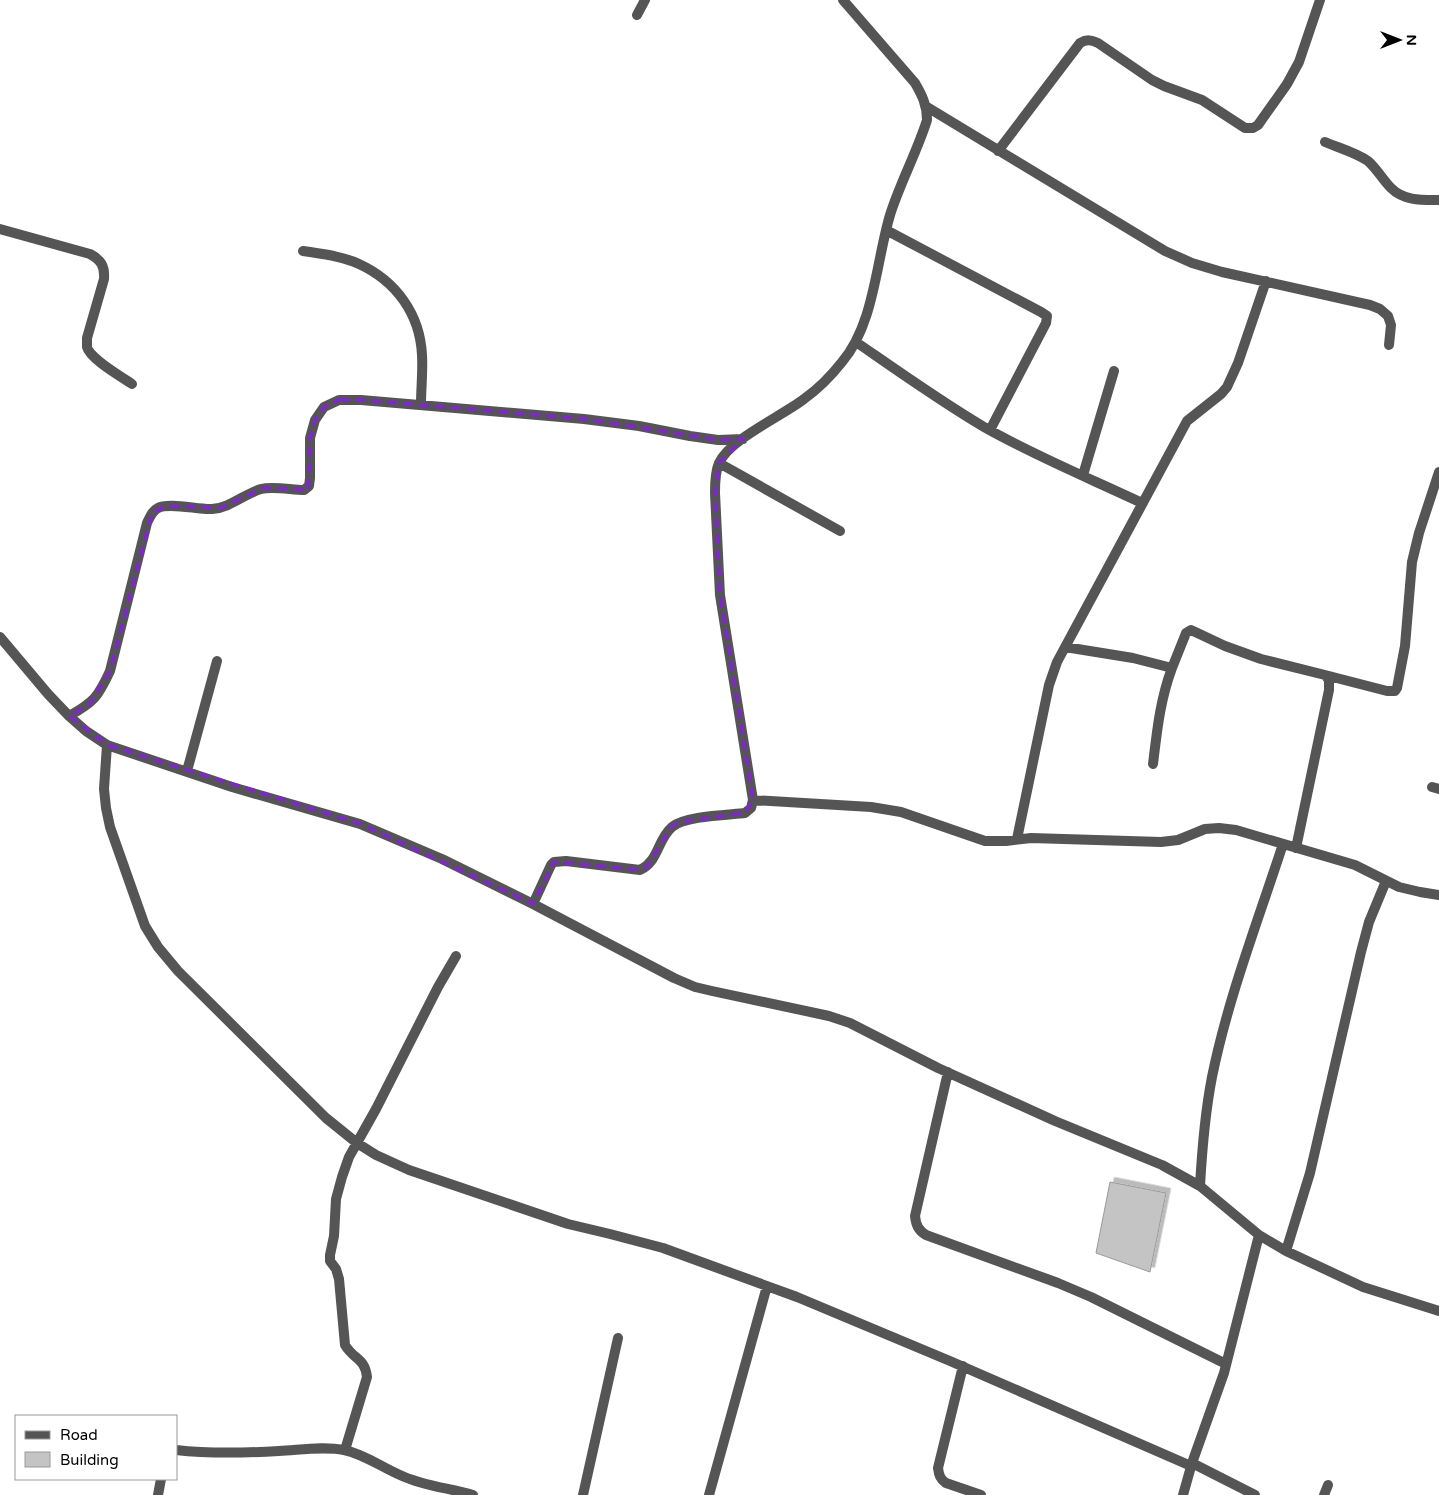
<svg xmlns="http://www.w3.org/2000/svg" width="1439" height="1495" font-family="'Varela Round',sans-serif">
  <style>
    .building { fill: #c4c4c4; stroke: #999; filter: url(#shadow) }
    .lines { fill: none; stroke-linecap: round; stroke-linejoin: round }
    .minor { stroke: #555; stroke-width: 10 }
    .marked { fill: none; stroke: #7b2cbf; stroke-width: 4; stroke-dasharray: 10 6; stroke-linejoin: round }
  </style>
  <defs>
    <filter id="shadow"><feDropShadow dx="4.5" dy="-4.5" stdDeviation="0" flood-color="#0004"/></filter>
  </defs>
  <rect width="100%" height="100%" fill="#fff"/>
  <!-- building -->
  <path class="building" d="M1110,1182L1166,1193L1150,1272L1096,1253Z"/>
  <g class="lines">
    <!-- minor -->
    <path class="minor" d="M637,15L645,0
      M927,107L1165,251L1192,263L1222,272L1370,305L1380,309L1388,316L1391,325L1389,345
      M1325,142C1339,148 1355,152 1368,161C1377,169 1383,180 1391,188C1404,201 1422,200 1439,200
      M998,151L1080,43C1087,39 1091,40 1098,43L1152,80L1164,86L1202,100L1245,128H1253L1258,125L1287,84L1299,62L1320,0
      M0,229L90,254C101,260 105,266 104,279L87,338C87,341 87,344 87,347C90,359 122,377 132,384
      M886,230L1041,312L1047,316L1046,323L990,430
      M303,251C322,254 342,256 359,264C396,281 420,314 422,355C423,371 421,388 421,405
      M856,342C898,371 940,401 984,427C1035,456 1089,478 1142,503
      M719,463L840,531
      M1083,475L1114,371
      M0,637L48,694L69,716L86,731L107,745L232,787L360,824L442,859L533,904L674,978L695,987L712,991L829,1016L850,1023L938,1068L1055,1121L1162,1165L1200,1186L1259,1235L1286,1251L1363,1287L1439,1311
      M1065,647L1133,658L1172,668L1186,633L1191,630L1225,646L1261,659L1325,675L1329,680V690L1296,848
      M1325,675L1387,691H1395L1397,688L1405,646L1412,562L1419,533L1439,472
      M69,716C94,702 98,697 110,671L147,523C150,517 152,511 158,508C169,502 199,510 212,509C230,508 244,494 261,489C273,486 292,490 304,490L309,486L310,478V438L315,420L324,407L339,400H361L584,419L639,426L690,436L718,440L743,439
      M107,745L104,789L106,808L110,827L145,926L158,947L178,971L326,1118L357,1143L376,1155L409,1170L568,1224L610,1234L663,1248L797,1297L950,1361L1191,1466
      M1153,764C1157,731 1160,700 1172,668
      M187,771L217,661
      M1432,787L1439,789
      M753,800L871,807L901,812L985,841H1006L1031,838L1161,842L1178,840L1205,829L1219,828L1236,830L1355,865L1399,887L1420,892L1439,895
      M1017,839L1049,685L1057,662L1187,421L1221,394L1227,387L1238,363L1266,281
      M533,904L551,865L554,862L566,861L640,870C659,861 657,840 672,827C684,816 728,815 745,813L751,808L753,800L720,595L715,493C715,483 715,472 719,463C730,439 782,416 804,399C818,389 831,376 842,362C874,325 876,262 890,215C900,183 917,152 927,120C927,105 922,95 915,83L843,0
      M948,1072L915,1216C916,1225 918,1230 926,1235L1058,1283L1091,1297L1226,1364
      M1200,1186C1202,1150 1205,1113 1212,1077C1228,998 1258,921 1283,844
      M1286,1251L1310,1173L1361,952L1369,922L1386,881
      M963,1366L938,1468C939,1475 940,1479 946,1483L981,1495
      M176,1450C211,1454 245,1453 279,1451C300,1450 323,1446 344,1450C364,1454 381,1467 400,1475C423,1486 449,1488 473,1495
      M345,1450L367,1377C365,1358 354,1360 345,1345L339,1279L336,1269L330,1261V1255L334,1236L336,1199L342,1177L349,1157L376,1109L438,987L456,956
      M1192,1463L1255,1495
      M158,1495L161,1479
      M583,1495L618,1338
      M709,1495L767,1286
      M1183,1495L1192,1463L1224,1373L1259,1235
      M1324,1495L1328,1485"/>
  </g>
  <!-- marked area -->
  <path class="marked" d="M339,400H361L584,419L718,440L743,439L719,463L715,493L720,595L753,800L745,813L680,822L671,827L647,867L640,870L554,862L533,904L360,824L107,745L69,716L89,705L110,671L152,513L166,506L221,508L264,488L308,490L310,438L315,420L324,407Z"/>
  <!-- legend -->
  <rect x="15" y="1415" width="162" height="65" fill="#ffffff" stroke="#999999"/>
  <rect x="25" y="1431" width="25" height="8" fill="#555555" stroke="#999999"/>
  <text x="60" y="1440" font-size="15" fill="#000000">Road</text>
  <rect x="25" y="1452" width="25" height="15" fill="#c4c4c4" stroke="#999999"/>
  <text x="60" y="1465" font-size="15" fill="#000000">Building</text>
  <!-- north arrow -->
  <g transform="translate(1399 40) rotate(90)" stroke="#ffffff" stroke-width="4" paint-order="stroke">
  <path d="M0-4L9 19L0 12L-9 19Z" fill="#000000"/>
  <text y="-8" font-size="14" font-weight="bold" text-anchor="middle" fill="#000000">N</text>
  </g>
</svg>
